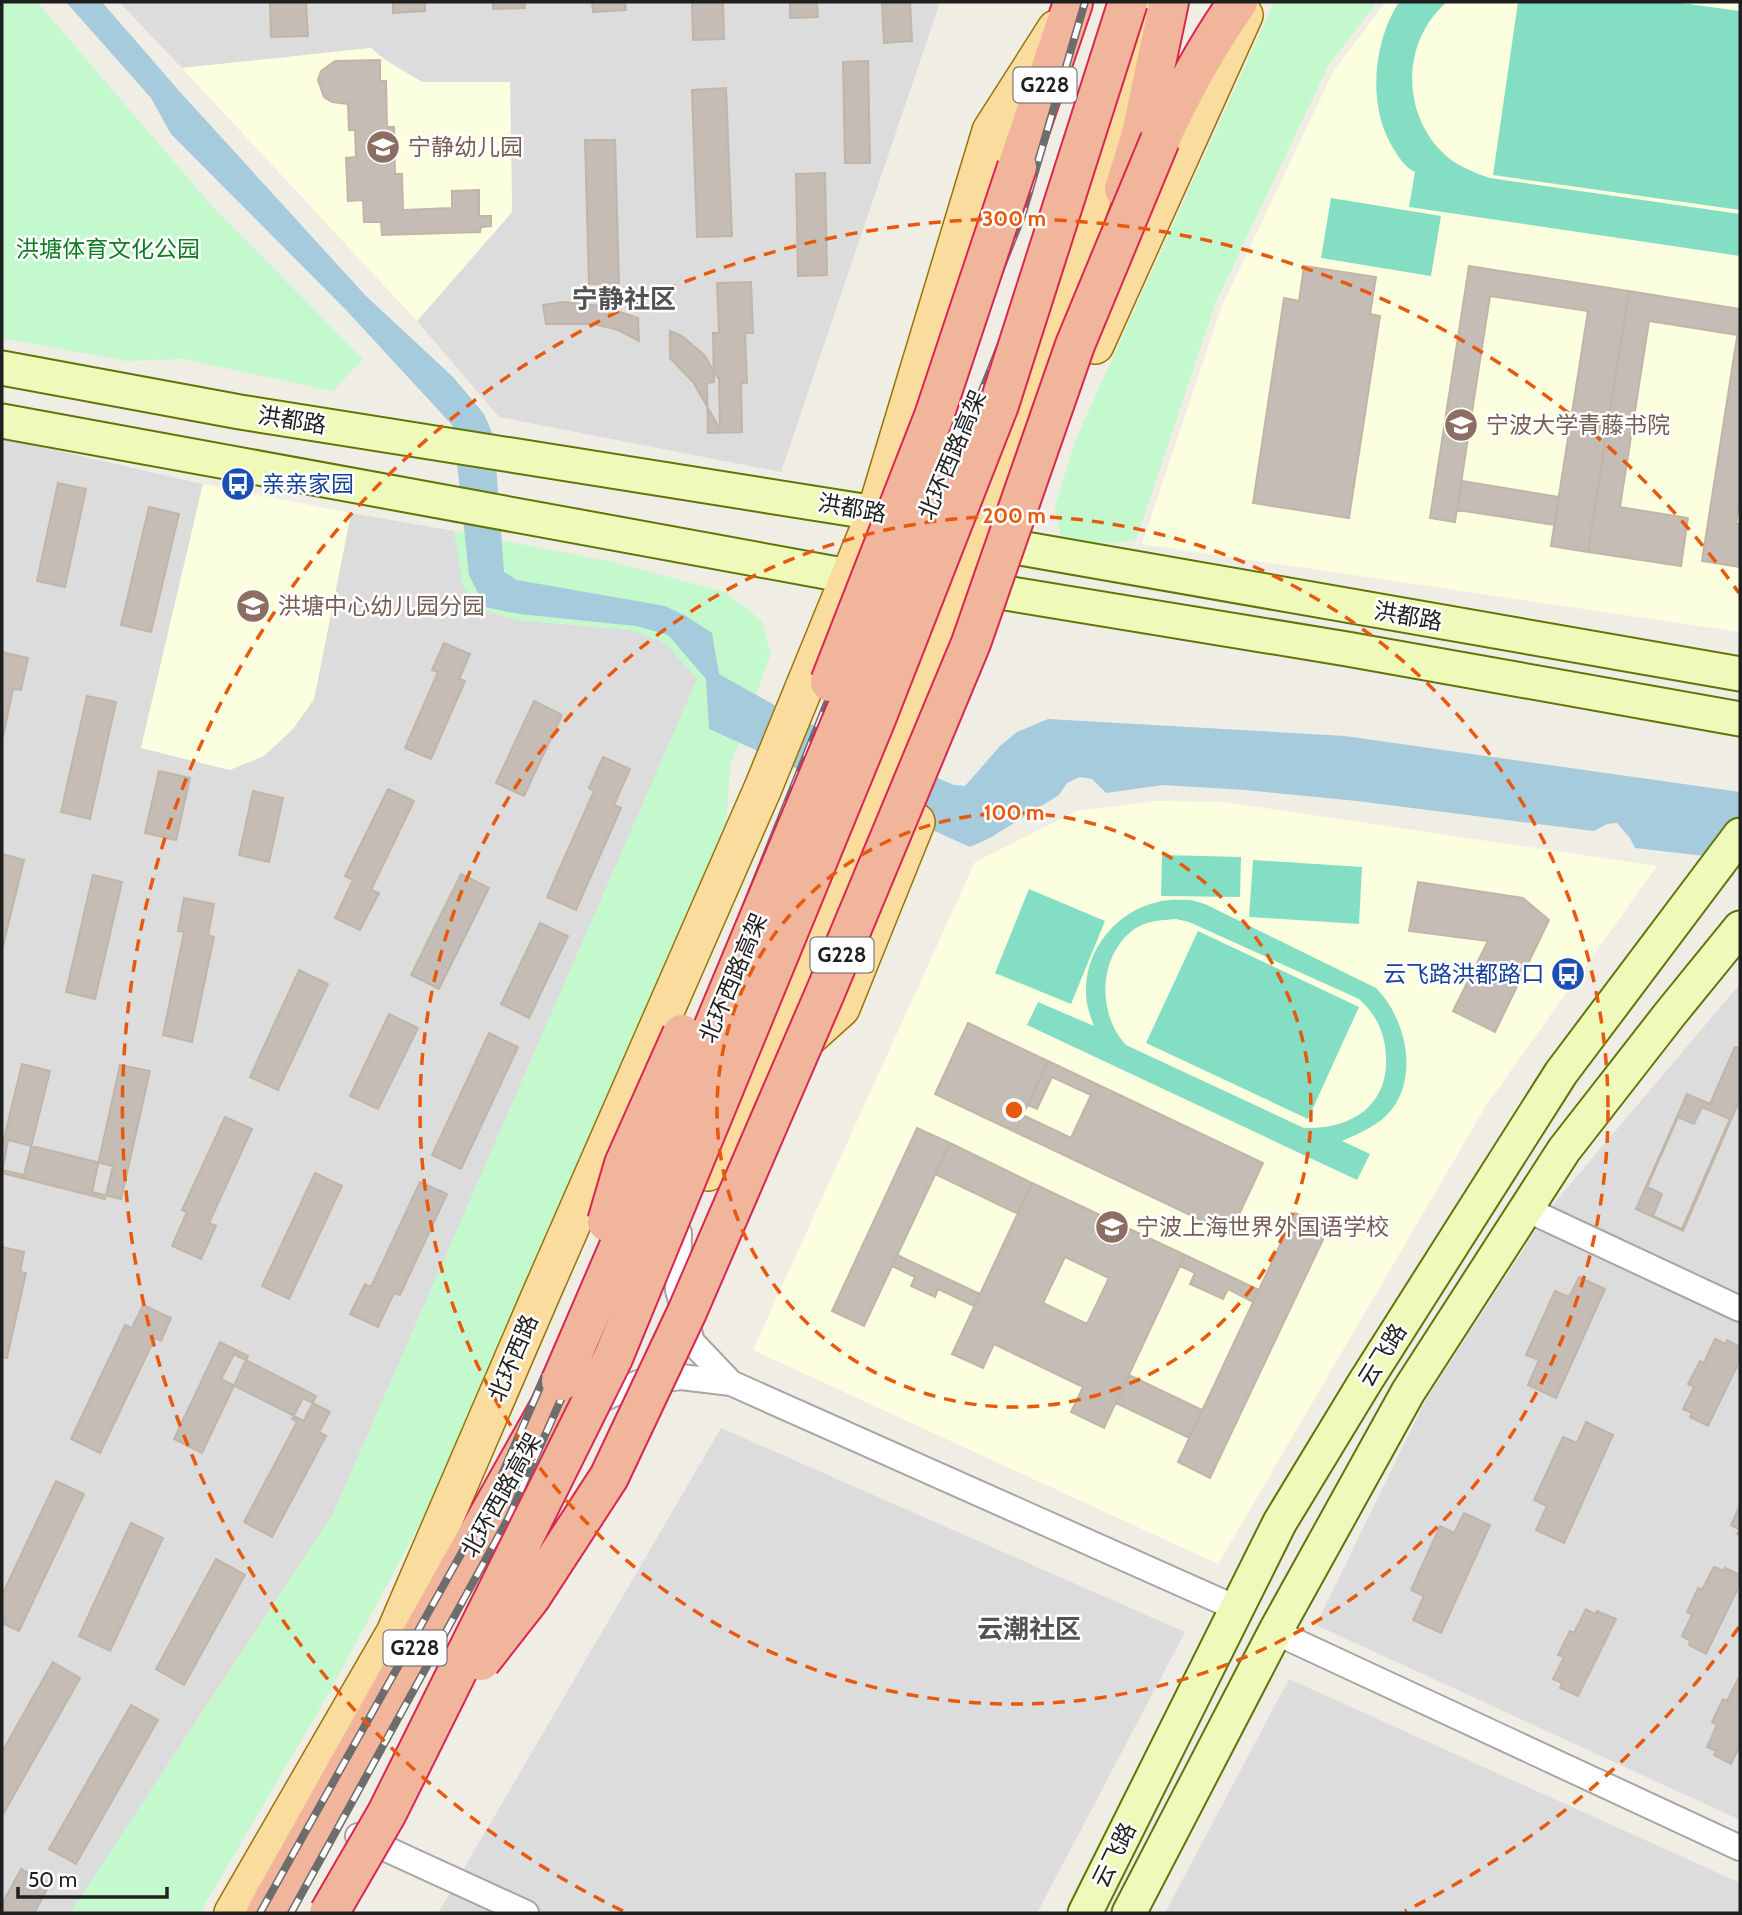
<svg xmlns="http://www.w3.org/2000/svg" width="1742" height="1915" font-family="Cabin,'Noto Sans SC',sans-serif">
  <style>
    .residential { fill: #dddcdc }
    .education { fill: #fcffdf }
    .park { fill: #c3f9cd }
    .pitch { fill: #84dec4; fill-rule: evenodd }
    .water { fill: #a6cbdd }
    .building { fill: #c4bcb5; stroke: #c1b5a8; stroke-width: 2; fill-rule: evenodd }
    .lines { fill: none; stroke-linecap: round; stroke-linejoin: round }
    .minor-casing { stroke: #a6a6a6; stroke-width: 28 }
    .secondary-casing { stroke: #5f7606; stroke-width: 37 }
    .primary-casing { stroke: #987502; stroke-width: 40 }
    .trunk-casing { stroke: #d92752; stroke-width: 42 }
    .minor { stroke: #fff; stroke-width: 24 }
    .secondary { stroke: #eff9ba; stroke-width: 33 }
    .primary { stroke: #fbdc9f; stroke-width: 37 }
    .trunk { stroke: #f0b59a; stroke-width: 38 }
    .rail-casing { stroke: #6d6d6d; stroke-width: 8 }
    .rail { stroke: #fff; stroke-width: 5; stroke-dasharray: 16; stroke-linecap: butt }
    .trunk-bridge-casing { stroke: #d92752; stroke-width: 42; stroke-linecap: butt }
    .trunk-bridge { stroke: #f0b59a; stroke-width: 38 }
    .ring { fill: none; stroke: #e8590c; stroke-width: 3.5; stroke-dasharray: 12 9 }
    .labels { text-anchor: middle; stroke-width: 5; stroke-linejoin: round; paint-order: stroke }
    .shield { fill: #fff; stroke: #626262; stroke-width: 2 }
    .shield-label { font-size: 21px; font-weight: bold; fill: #1f1f1f }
    .education-label { font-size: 23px; fill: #785e54; stroke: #fff; text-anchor: start }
    .park-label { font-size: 23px; fill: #0d7d21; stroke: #fff }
    .street-label { font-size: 23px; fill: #1f1f1f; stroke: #fff }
    .transit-label { font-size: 23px; fill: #164399; stroke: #fff; text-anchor: start }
    .quarter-label { font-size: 26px; font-weight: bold; fill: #525252; stroke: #fff }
    .centre { fill: #e8590c; stroke: #fff; stroke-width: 3.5 }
    .ring-label { font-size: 21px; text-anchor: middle; font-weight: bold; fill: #e8590c; stroke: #fff; stroke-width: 5; stroke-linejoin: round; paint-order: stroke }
  </style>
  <rect width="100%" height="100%" fill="#f0ede5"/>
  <!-- residential -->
  <path class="residential" d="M119,2H940L781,472L499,417L417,321L512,212L510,83L422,82L385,60L371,48L182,68Z
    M2,438L203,484L141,748L314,699L351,513L454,531L457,541L517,620L630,630L664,642L698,679L333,1514L70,1913H2Z
    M1740,984V1820L1316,1625L1425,1401L1551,1207Z
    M721,1428L1185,1632L1037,1913H438Z
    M1289,1679L1740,1883V1913H1165Z"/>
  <!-- education -->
  <path class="education" d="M1386,2H1740V632L1142,544L1222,306L1334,70Z
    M371,48L385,60L422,82H510L512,212L417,321L182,68Z
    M203,484L351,513L314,699L293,729L264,756L230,770L141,748Z
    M1157,801L1224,802L1657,866L1487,1104L1218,1564L753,1350L975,862L1076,811Z"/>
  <!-- park -->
  <path class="park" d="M2,2H37L211,205L363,359L333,391L182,359L126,361L2,338Z
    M1274,2H1377L1328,66L1216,302L1136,540L1088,545L1060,535L1055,507L1075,441Z
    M454,531L613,562L725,592L762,621L771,654L730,767L726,828L432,1501L330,1691L200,1913H70L333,1514L697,679L664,642L630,630L517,620L480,609L463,586Z"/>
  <!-- pitch -->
  <path class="pitch" d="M1399,2H1447C1402,40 1401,111 1442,152C1456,166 1473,172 1490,178L1740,214V256L1409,207L1415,172C1405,168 1399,157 1393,148C1367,106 1373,42 1399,2Z
    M1518,2H1674L1740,11V210L1493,175Z
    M1331,198L1441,216L1431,276L1321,258Z
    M1162,855L1241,857L1240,897L1161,896Z
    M1253,860L1362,867L1359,924L1249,917Z
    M1029,889L1105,921L1071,1004L995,973Z
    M1191,900L1205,904L1376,988C1405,1017 1419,1074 1392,1109C1380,1125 1360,1133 1342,1141L1370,1154L1357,1180L1027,1025L1038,1002L1094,1026C1090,1015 1086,1005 1086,994C1084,951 1116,911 1158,902C1168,899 1180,900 1191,900ZM1176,919L1189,922L1359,999C1376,1014 1385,1033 1386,1056C1389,1107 1349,1130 1304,1128L1126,1045C1097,1014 1098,957 1133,930C1145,921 1161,920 1176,919Z
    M1198,931L1359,1007L1308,1119L1146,1043Z"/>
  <!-- water -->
  <path class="water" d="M66,2H102L180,92L366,296L453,377L484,414L494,437L504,572L517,580L665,606L686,616L712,633L719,674L801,720L954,785L965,786L1000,746L1017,732L1048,719L1345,736L1740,792V860L1635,848L1630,838L1617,823L1607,824L1594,831L1357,801L1245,790L1163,785L1106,793L1092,779L1080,777L1067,783L1059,795L990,838L970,847L709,729L706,679L668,635L636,626L519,614L485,607L469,575L453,426L346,310L171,134L151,98Z"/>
  <!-- building -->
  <path class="building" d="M270,2H306L308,36L271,37Z
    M393,2H425V11L393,13Z
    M493,2H524L525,8L493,9Z
    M592,2H625L626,10L593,12Z
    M692,2H723L724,39L693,40Z
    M790,2H817L818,17L790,18Z
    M882,2H910L912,41L884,43Z
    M380,60V81H386L387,127H394L395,174H402L403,210L452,208V191L479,190V216H491V226L481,227L480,232L382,235L381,222H364L363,200L348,201L346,158L356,157L355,130H349L348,104L332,102L324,97L318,80L321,71L335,61Z
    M868,61L870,163H845L843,62Z
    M726,88L732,236L697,237L692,90Z
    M585,140H615L619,283L589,284Z
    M825,173L827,275L798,276L796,174Z
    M1304,266L1376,277L1370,314L1380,316L1349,518L1253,503L1284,298L1299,301Z
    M1469,266L1629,291L1588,552L1551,546L1588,311L1490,296L1455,522L1430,518Z
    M751,282L753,333H745L747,383H741L742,432L708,433L707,383L714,382L713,333H719L717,283Z
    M1629,291L1740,309L1738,335L1649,321L1620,507L1688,518L1681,566L1588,552Z
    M563,302L601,306L638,318L639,341L618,330L594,324H546L543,305Z
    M1740,318V497L1736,524H1740V567L1702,561Z
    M670,331L682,336L704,355L719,379L720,429L693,382L670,358Z
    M1462,481L1559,497L1555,525L1457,510Z
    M58,483L86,489L65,587L37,581Z
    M149,507L179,514L151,632L121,625Z
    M444,643L470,654L459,679L465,681L431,759L405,748L438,672L432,670Z
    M2,652L28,658L21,690L13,689L2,741Z
    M87,696L116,702L90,819L61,812Z
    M534,701L562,715L524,796L496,783Z
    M603,757L630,769L614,805L621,808L576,910L547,897L594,791L589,788Z
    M159,771L190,778L176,840L145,833Z
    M388,789L414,801L371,890L379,893L360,930L335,918L353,880L345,876Z
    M253,791L283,798L269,862L239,855Z
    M2,854L24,860L2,950Z
    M461,874L489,888L439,989L411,975Z
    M93,875L122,882L95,999L66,992Z
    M1418,882L1523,898L1549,920L1495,1032L1453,1011L1488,941L1409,931Z
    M184,898L214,904L208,935L214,937L192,1042L163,1035L184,932L178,931Z
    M540,923L568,936L529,1018L501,1004Z
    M299,970L328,984L278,1090L250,1077Z
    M389,1014L418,1028L378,1109L350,1096Z
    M968,1023L1048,1061L1015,1132L935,1094Z
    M489,1033L518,1047L461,1169L432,1155Z
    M1735,1047L1740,1048V1099L1683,1231L1636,1209L1687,1094L1710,1104Z
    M1048,1061L1263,1163L1230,1234L1015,1132L1023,1115L1071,1138L1091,1095L1052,1077L1037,1109L1028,1105Z
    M22,1064L50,1071L24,1175L2,1170V1147Z
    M120,1065L150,1071L121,1199L92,1192Z
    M1702,1107L1730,1119L1682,1229L1653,1216L1662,1194L1647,1187L1678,1117L1694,1124Z
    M225,1117L252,1129L209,1223L216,1226L201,1259L172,1246L187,1212L182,1210Z
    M917,1128L950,1143L864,1326L832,1311Z
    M8,1140L113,1166L105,1199L2,1173Z
    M950,1143L1032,1183L1018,1214L935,1174Z
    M315,1173L342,1186L289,1299L262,1286Z
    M420,1182L447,1194L400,1295L394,1293L378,1327L350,1314L365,1284L371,1287Z
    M1032,1183L1185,1255L1104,1428L1071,1412L1083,1387L994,1344L983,1368L952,1354ZM1065,1257L1109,1278L1087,1324L1043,1303Z
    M1295,1213L1328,1229L1210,1478L1178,1462Z
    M2,1247L24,1252L20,1272L26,1273L7,1358L2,1357Z
    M897,1255L980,1294L974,1306L938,1289L935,1297L911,1286L915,1277L892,1266Z
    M1185,1255L1259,1290L1253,1302L1228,1289L1223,1299L1190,1284L1195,1273L1180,1266Z
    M1579,1277L1605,1289L1556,1398L1528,1385L1539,1360L1526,1355L1555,1291L1569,1297Z
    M143,1305L171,1318L161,1341L155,1338L100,1453L71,1439L125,1325L132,1328Z
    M1715,1339L1726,1344L1727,1340L1740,1347V1360L1708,1426L1690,1417L1692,1413L1683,1409L1694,1387L1688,1384L1700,1361L1704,1363Z
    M220,1342L248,1356L202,1453L174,1439Z
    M234,1354L316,1396L304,1421L221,1379Z
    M1129,1375L1202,1410L1189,1438L1116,1403Z
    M303,1398L330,1412L319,1432L326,1436L272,1537L244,1522L297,1422L292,1419Z
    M1586,1422L1613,1435L1564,1543L1536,1530L1547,1506L1534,1500L1563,1437L1577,1443Z
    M56,1481L84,1494L19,1631L2,1623V1595Z
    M1740,1505V1535L1737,1534L1740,1530L1731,1525Z
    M1464,1513L1490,1525L1441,1633L1413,1620L1424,1596L1411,1590L1440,1526L1454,1533Z
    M131,1523L163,1538L110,1651L79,1636Z
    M216,1559L245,1575L184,1685L156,1669Z
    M1714,1567L1724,1571L1725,1568L1740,1575V1584L1706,1654L1689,1645L1690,1641L1682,1636L1692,1615L1687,1612L1698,1588L1702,1590Z
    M1586,1609L1595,1614L1597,1611L1616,1619L1578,1696L1560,1688L1562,1683L1553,1679L1564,1657L1558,1655L1570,1631L1574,1633Z
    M53,1662L80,1678L2,1816V1752Z
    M1739,1677L1740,1745L1731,1764L1714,1755L1716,1751L1707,1747L1717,1725L1712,1722L1723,1699L1727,1701Z
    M131,1705L158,1720L76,1864L49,1849Z
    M21,1869L50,1884L34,1913H2V1904Z"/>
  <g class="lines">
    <!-- minor casing -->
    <g class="minor-casing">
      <path id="minor" d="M1526,1209L1740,1309
        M731,1383L1236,1608
        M598,1401L638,1383L681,1377L731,1383L692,1342L678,1290L679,1233
        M1275,1632L1740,1848
        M358,1836L526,1913"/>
    </g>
    <!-- secondary casing -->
    <g class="secondary-casing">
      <path id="secondary" d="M2,368L240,412L901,517
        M2,421L848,576L874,578
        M980,534L1020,548L1740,674
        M963,586L1347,649L1740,719
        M1085,1913L1280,1522L1365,1382L1561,1073L1740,835
        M1129,1913L1275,1632L1408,1392L1564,1150L1670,1014L1740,928"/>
    </g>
    <!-- primary casing -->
    <g class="primary-casing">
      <path id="primary" d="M1095,345L1244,15
        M802,1043L841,1008L916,822
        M708,1172C777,1025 839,874 900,724C923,668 942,611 968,557L1105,162L1153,2
        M233,1913L395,1633L542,1292L763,788L876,512L991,131L1056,29"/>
    </g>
    <!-- trunk casing -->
    <g class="trunk-casing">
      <path id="trunk" d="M1160,140C1183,90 1206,47 1238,2
        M1017,167L1073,3
        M1124,189L1141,134L1169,2
        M266,1913L550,1406L561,1381"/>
    </g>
    <!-- minor -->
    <use href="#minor" class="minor"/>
    <!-- secondary -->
    <use href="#secondary" class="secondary"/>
    <!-- primary -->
    <use href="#primary" class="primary"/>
    <!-- trunk -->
    <use href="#trunk" class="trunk"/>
    <!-- rail casing -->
    <g class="rail-casing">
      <path id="rail" d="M260,1913L489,1504L703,1013L1022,216L1085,2
        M291,1913L509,1517L729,1019L1046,232L1114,2"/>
    </g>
    <!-- rail -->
    <use href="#rail" class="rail"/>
    <!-- trunk-bridge casing -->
    <g class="trunk-bridge-casing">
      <path id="trunk-bridge" d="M830,682L934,416L1017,167
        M607,1222L624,1164L682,1034
        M561,1381L708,1040L937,493
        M481,1661L531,1597L609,1477L687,1312L825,993L971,643L1075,345L1160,140
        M329,1913L387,1813L613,1358L876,719L999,405L1128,2"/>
    </g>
    <!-- trunk-bridge -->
    <use href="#trunk-bridge" class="trunk-bridge"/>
  </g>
  <!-- distance rings -->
  <g class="ring">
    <circle cx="1014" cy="1110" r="297"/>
    <circle cx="1014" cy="1110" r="594"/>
    <path d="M1739 1627A891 891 0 0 1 1405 1911M623 1911A891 891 0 1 1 1739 593"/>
  </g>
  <!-- icons -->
  <defs>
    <g id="school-disc" transform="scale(1.75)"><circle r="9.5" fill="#8d6e63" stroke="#fff"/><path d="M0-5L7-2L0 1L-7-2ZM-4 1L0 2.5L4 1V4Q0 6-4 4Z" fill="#fff"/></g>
    <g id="bus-disc" transform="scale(1.75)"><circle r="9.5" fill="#1a4fb4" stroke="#fff"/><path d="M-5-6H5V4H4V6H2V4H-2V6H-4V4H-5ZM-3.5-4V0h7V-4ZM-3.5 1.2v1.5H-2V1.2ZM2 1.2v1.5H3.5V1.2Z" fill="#fff"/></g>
  </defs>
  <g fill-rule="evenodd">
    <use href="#school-disc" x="383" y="147"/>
    <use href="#school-disc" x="1461" y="425"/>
    <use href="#bus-disc" x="238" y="484"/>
    <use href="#school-disc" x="253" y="606"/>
    <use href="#bus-disc" x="1568" y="974"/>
    <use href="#school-disc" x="1112" y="1227"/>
  </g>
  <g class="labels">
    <!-- shield labels -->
    <g class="shield">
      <rect x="1013.5" y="67.5" width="63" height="35" rx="5"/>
      <rect x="810.5" y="937.5" width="63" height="35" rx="5"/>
      <rect x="383.5" y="1630.5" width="63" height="35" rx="5"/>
    </g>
    <g class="shield-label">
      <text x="1045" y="92">G228</text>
      <text x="842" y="962">G228</text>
      <text x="415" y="1655">G228</text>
    </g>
    <!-- education labels -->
    <g class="education-label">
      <text x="408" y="155">宁静幼儿园</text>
      <text x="1486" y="433">宁波大学青藤书院</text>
      <text x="278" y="614">洪塘中心幼儿园分园</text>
      <text x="1136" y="1235">宁波上海世界外国语学校</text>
    </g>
    <!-- park labels -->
    <g class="park-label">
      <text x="108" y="257">洪塘体育文化公园</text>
    </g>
    <!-- street labels -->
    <g class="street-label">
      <text transform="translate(292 420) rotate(9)" y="8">洪都路</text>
      <text transform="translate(952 455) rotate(-67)" y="8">北环西路高架</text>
      <text transform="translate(852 508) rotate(10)" y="8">洪都路</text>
      <text transform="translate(1408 616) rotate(10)" y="8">洪都路</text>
      <text transform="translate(733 978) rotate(-67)" y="8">北环西路高架</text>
      <text transform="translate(1382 1355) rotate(-58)" y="8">云飞路</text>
      <text transform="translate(513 1358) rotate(-67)" y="8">北环西路</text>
      <text transform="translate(501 1495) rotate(-61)" y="8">北环西路高架</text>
      <text transform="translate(1114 1855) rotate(-64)" y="8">云飞路</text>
    </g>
    <!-- transit labels -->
    <g class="transit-label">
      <text x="262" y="492">亲亲家园</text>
      <text x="1544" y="982" text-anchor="end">云飞路洪都路口</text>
    </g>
    <!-- quarter labels -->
    <g class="quarter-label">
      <text x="624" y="308">宁静社区</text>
      <text x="1029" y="1638">云潮社区</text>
    </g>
  </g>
  <circle cx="1014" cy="1110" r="10" class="centre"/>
  <g class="ring-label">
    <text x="1014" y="226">300 m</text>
    <text x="1014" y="523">200 m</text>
    <text x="1014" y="820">100 m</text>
  </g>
  <!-- border -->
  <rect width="1742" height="1915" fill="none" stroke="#1f1f1f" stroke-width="7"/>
  <!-- scale -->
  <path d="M18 1887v10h149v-10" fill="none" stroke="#1f1f1f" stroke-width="3.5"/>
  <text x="28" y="1887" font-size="21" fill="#1f1f1f" stroke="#ffffff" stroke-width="5" paint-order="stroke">50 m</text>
</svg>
